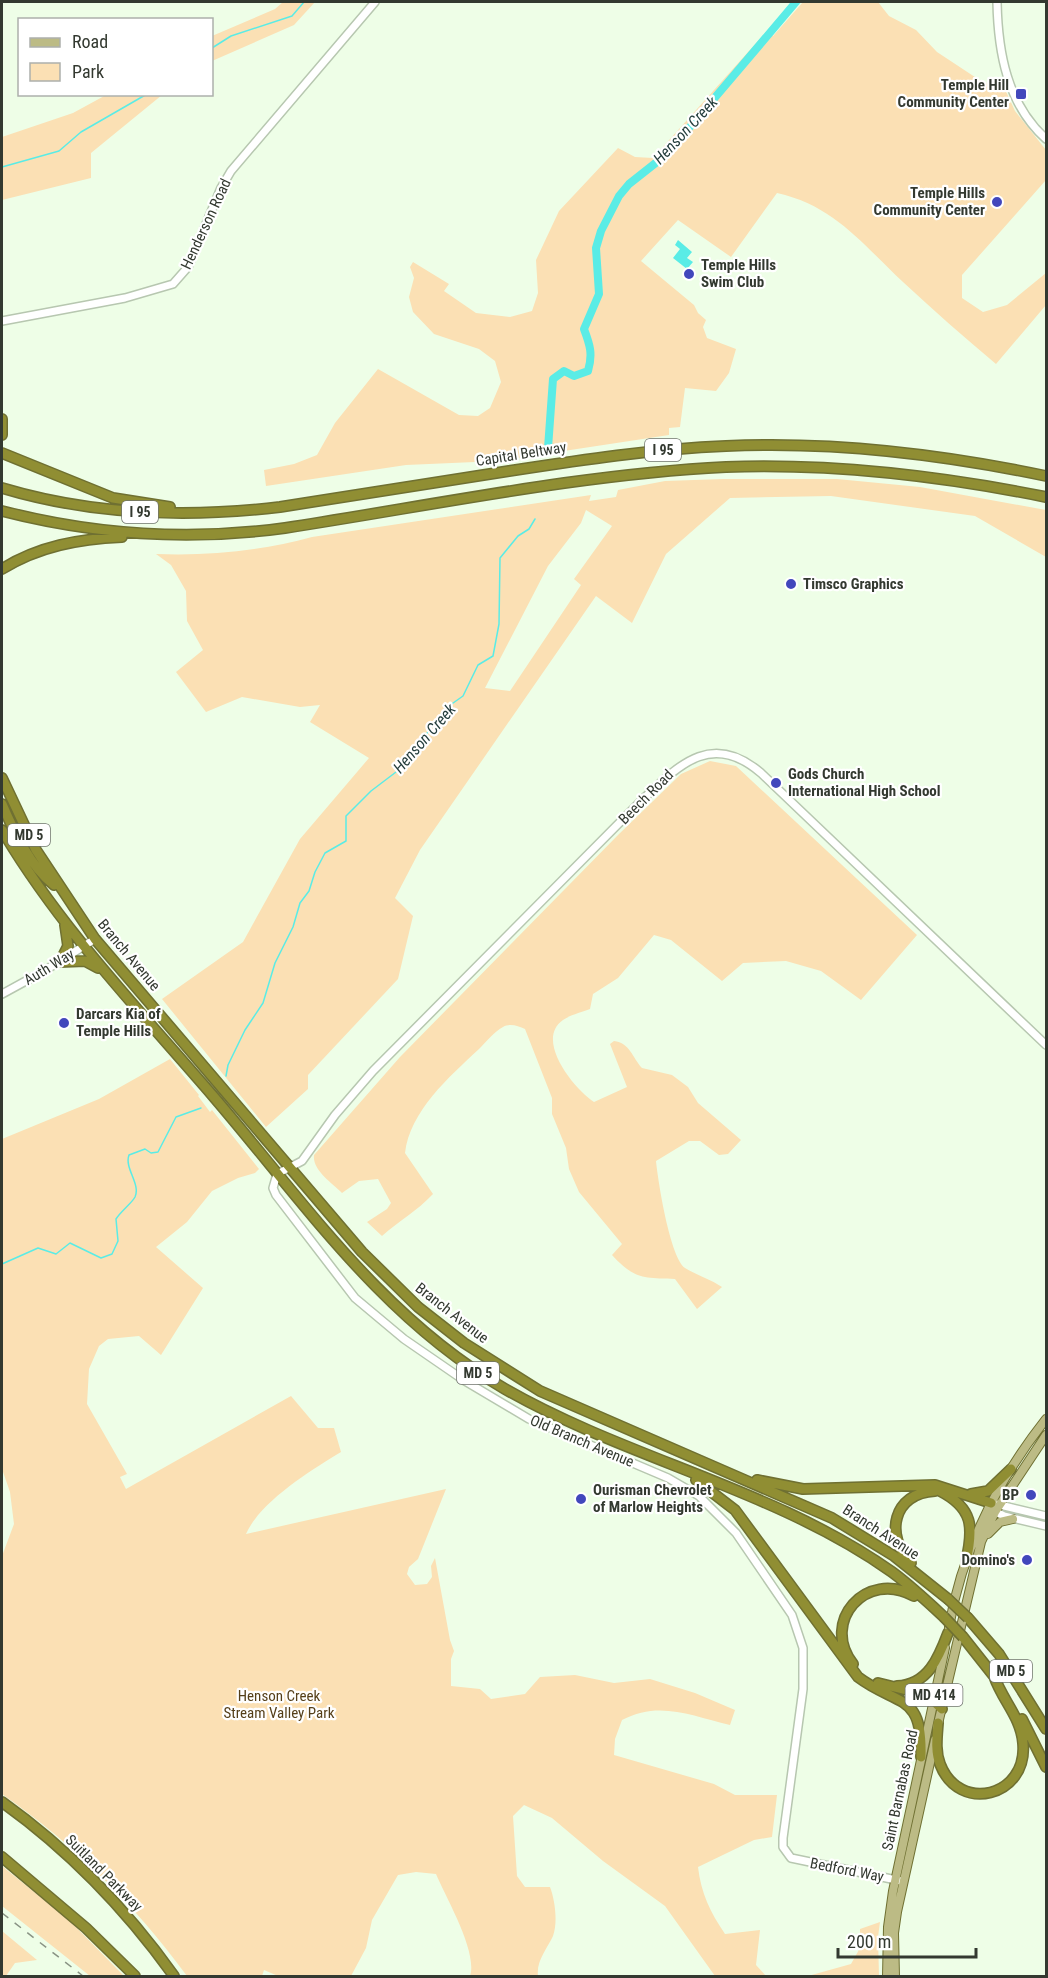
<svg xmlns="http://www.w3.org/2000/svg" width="1048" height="1978" font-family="'Roboto Condensed',sans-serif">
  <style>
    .green { fill: #fbe0b4; fill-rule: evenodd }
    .water { fill: #5aece6 }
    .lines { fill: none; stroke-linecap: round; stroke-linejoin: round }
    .stream { stroke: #5aece6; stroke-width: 1.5 }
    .river { stroke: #5aece6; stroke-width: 8 }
    .secondary-casing { stroke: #b7c7b0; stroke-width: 10 }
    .primary-casing { stroke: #6f7032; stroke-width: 10 }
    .highway-casing { stroke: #6f7032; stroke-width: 12 }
    .secondary { stroke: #fff; stroke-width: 7 }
    .primary { stroke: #bcbb85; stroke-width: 8 }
    .highway { stroke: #908e33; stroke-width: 9 }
    .rail { stroke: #899384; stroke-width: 1.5; stroke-dasharray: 8 8; stroke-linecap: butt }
    .highway-bridge-casing { stroke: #6f7032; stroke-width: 12; stroke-linecap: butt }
    .highway-bridge { stroke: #908e33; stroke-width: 9 }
    .poi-dot { fill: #4247bc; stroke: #fff; stroke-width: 2 }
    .labels { text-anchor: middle; stroke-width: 4.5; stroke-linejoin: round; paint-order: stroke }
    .shield { fill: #fff; stroke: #70746e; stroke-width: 1.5 }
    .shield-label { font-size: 14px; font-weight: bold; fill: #333930 }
    .poi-label { font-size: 15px; font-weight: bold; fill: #333930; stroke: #fff; text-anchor: start }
    .street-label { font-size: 15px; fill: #333930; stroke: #fff }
    .park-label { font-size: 15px; fill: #553f19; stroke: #fff }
    .water-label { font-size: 16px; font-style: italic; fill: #253e3d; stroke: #fff }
  </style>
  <rect width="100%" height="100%" fill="#eefee7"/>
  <!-- green -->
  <path class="green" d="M283,2H315L294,25L212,61V36L275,9Z
    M803,2H878L889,16L916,30L937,52L984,83L1004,87L1015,111L1046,150V180L962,275V298L983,312L1007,305L1046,273V305L996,364C964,337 933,310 903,282C862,244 835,206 777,193L731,257L678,220L641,261L694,305L698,313L706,320L703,327L707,338L736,349L729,373L716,391L685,388L680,427L669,428V435L498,461L406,465L266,486L264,470L294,464L317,455L335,423L378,369L459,415L478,416L490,408L501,382L495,361L479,349L434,334L413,312L409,297L414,278L410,267L413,262L449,284L444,291L476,313L510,317L532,311L538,293L536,260L559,211L618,148L635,157L653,158L767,31L773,36Z
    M106,95H162L91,153V178L2,200V137L73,113Z
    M723,479H837L920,487L1046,510V557L975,516L831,496L730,498L666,554L632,623L596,596L420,850L395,898L413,916L398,979L308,1075V1089L266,1127L162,999L243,942L300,839L369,758L310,722L320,705L300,707L242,697L206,712L176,672L203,650L187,621L186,591L171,565L156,554C209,556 261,551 312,537L591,495L589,501L616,497L618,490L665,481ZM586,510L612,526L574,579L581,585L510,691L485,688L548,566L581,523Z
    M710,761L736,766L917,935L861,1000L821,971L786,961L743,963L722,981L671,940L654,935L618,978L593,994L590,1009C582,1012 570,1015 563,1020C534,1040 575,1090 594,1102L627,1087L610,1044L614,1041C630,1043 632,1057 642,1068L672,1075L688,1087L698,1103L741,1140L728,1154L719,1155L700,1141H689L656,1161C658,1181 670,1257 685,1268C696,1275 710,1279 722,1287L697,1309L675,1279C643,1278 634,1279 612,1255L622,1244L579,1192L569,1169L566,1148L552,1114V1098L525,1029C518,1026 510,1023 503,1027C494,1032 486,1042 479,1049C449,1077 410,1111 405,1153L433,1194C417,1211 399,1221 382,1236L367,1222L387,1209L391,1203L378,1179L359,1181L342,1193C332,1183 312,1170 314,1155L400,1057L619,834L681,774Z
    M170,1059L199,1095L198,1096L210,1112L212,1110L259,1169L255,1173L238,1178L212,1191L187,1222L156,1247L203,1288L161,1355L139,1336L108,1339L99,1346L89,1369L87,1404L127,1474L120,1477L126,1489L291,1396L318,1428H334L341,1452C311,1470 260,1502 246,1534L446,1489L418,1559L409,1567L407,1574L415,1585L427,1584L432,1577L431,1566L435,1558L450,1640L454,1651L451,1659V1686L480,1689L491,1699L525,1694L540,1677L575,1675L614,1683L650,1679L695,1693L735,1710L730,1725C692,1716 659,1700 622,1720L615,1739L614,1755L714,1784L735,1795H777L772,1837L754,1840L698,1867C701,1893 710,1912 725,1934L760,1930L756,1965L766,1976H715L665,1906L603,1861L552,1818L524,1805L513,1816L517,1876L525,1887H550C555,1900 558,1922 553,1936C547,1949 536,1961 538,1976H470C478,1952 446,1898 436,1874L416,1872L398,1875L372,1920L366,1948L351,1976H278L264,1970L262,1976H187C133,1903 76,1846 2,1794V1556L14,1524L10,1492L2,1469V1139L99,1099Z
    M2,1866L70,1921L124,1976H90L2,1906Z
    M880,1922L878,1937L879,1976H808L851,1964L860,1948V1929Z
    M2,1931L37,1960L15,1963L6,1976H2Z"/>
  <!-- water -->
  <path class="water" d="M678,240L692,252L687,258L693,262L687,269L673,258L680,249L675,245Z"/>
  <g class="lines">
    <!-- stream -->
    <path class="stream" d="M212,48L231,36L292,16L304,2
      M2,167L59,151L81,132L147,94
      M226,1076L228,1065L245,1030L263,1003L275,963L293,927L300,903L309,891L315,872L325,853L346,841V816L371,791L400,769L446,708L463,696L478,665L493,656L499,624L500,558L518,536L529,529L535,519
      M2,1264L38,1248L56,1254L70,1243L101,1258L112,1254L118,1241L116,1219C121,1211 132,1203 135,1197C141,1184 124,1168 129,1155L145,1149L151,1153L158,1152L176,1117L201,1108"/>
    <!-- river -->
    <path class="river" d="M548,448L553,379L564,371L574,376L588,371C593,354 590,345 584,329L599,294L596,248L601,231L619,196L629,184L667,154L796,2"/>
    <!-- secondary casing -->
    <g class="secondary-casing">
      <path id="secondary" d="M997,2C998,52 1007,104 1046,139
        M2,321L125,298L173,284L188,267L221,188L231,171L375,2
        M2,994L44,971L95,939
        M996,1504L1046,1516
        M990,1509L1004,1516L1046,1526
        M901,1881L791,1858L783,1847V1838L803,1689V1648L792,1615L736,1533L699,1496L668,1478L529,1419L465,1381L404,1339L355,1298L276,1195L273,1188L277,1174L302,1161L335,1115L373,1071L641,801C678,766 711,730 761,773L1046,1045"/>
    </g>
    <!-- primary casing -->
    <g class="primary-casing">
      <path id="primary" d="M988,1534L1000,1522L1013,1519
        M949,1627C962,1550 998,1480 1046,1419
        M937,1728L981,1542L995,1512L1046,1435
        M887,1976L888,1927L893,1891L945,1648
        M895,1976L894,1933L897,1912L935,1740"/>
    </g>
    <!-- highway casing -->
    <g class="highway-casing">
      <path id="highway" d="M2,419V435
        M2,453L113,498L170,507
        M2,488C92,515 187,518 280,507C357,495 433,483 509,471C581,460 653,449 726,446C834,441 941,454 1046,476
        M2,511C95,535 190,541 285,528C429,506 581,474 726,467C834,463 941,476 1046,497
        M2,569C39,546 79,539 122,537
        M2,778L36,850L95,939L362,1252L418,1307L464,1343L540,1391L832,1518L894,1556L948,1599
        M2,804C14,832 30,866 54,885
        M2,830C60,928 140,1011 213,1096C304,1202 382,1318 505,1389C629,1460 775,1489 892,1572C911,1586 928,1602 944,1617
        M60,962L85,961L98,968
        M60,962L68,946L65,925
        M696,1480L735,1510L858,1677C898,1707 923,1692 921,1757
        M757,1480L803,1489L935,1485L991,1503
        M940,1491C973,1508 974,1527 966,1561
        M971,1494L988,1491L1011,1469
        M911,1563C884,1535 893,1493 935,1491
        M968,1618L999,1654L1046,1729
        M963,1637L997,1680
        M853,1664C820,1622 866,1569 914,1596
        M878,1683L927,1695L942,1709
        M897,1686C928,1685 939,1657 948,1633
        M1022,1719L1046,1767
        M938,1723C937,1737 935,1751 940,1764C959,1814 1028,1797 1023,1743C1021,1717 1002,1700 994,1676
        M2,1802C69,1850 126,1909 174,1976
        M2,1857L86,1928L135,1976"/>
    </g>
    <!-- secondary -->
    <use href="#secondary" class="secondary"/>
    <!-- primary -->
    <use href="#primary" class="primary"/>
    <!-- highway -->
    <use href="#highway" class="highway"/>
    <!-- rail -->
    <path class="rail" d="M2,1913L83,1976"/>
    <!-- highway-bridge casing -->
    <g class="highway-bridge-casing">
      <path id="highway-bridge" d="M948,1599L968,1618
        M944,1617L963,1637"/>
    </g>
    <!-- highway-bridge -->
    <use href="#highway-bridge" class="highway-bridge"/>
  </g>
  <!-- markers -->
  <g class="poi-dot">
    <rect x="1015" y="88" width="12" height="12" rx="3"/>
    <circle cx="997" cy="202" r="6"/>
    <circle cx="689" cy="274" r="6"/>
    <circle cx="791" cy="584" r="6"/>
    <circle cx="776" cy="783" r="6"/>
    <circle cx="64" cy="1023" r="6"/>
    <circle cx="1031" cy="1495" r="6"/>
    <circle cx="581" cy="1499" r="6"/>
    <circle cx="1027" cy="1560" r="6"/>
  </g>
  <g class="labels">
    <!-- shield labels -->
    <g class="shield">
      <rect x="645" y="439" width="36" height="22" rx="4.5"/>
      <rect x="122" y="501" width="36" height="22" rx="4.5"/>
      <rect x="8" y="824" width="42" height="22" rx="4.5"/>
      <rect x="457" y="1362" width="42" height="22" rx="4.5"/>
      <rect x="990" y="1660" width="42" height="22" rx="4.5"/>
      <rect x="905.5" y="1684" width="57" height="22" rx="4.5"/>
    </g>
    <g class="shield-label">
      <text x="663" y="455">I 95</text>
      <text x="140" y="517">I 95</text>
      <text x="29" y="840">MD 5</text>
      <text x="478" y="1378">MD 5</text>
      <text x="1011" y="1676">MD 5</text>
      <text x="934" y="1700">MD 414</text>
    </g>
    <!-- poi labels -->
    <g class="poi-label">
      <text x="1009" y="90" text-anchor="end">Temple Hill<tspan x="1009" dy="17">Community Center</tspan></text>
      <text x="985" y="198" text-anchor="end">Temple Hills<tspan x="985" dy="17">Community Center</tspan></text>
      <text x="701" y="270">Temple Hills<tspan x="701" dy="17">Swim Club</tspan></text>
      <text x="803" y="589">Timsco Graphics</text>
      <text x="788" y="779">Gods Church<tspan x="788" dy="17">International High School</tspan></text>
      <text x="76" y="1019">Darcars Kia of<tspan x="76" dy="17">Temple Hills</tspan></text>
      <text x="593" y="1495">Ourisman Chevrolet<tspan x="593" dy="17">of Marlow Heights</tspan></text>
      <text x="1019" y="1500" text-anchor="end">BP</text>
      <text x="1015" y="1565" text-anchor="end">Domino's</text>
    </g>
    <!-- street labels -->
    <g class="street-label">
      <text transform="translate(206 224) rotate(-65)" y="5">Henderson Road</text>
      <text transform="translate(521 454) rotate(-9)" y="5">Capital Beltway</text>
      <text transform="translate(646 797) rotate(-45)" y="5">Beech Road</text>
      <text transform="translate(129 955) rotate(50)" y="5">Branch Avenue</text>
      <text transform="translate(49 967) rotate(-31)" y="5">Auth Way</text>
      <text transform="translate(452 1313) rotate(38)" y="5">Branch Avenue</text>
      <text transform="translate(582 1441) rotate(23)" y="5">Old Branch Avenue</text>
      <text transform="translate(881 1532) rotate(33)" y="5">Branch Avenue</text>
      <text transform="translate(900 1790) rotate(-78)" y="5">Saint Barnabas Road</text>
      <text transform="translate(847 1870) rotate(11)" y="5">Bedford Way</text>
      <text transform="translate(104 1873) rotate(45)" y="5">Suitland Parkway</text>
    </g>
    <!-- park labels -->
    <g class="park-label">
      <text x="279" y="1701">Henson Creek<tspan x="279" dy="17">Stream Valley Park</tspan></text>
    </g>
    <!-- water labels -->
    <g class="water-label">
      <text transform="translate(685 130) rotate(-47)" y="6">Henson Creek</text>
      <text transform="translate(424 738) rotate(-49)" y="6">Henson Creek</text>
    </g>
  </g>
  <!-- border -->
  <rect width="1048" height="1978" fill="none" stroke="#333930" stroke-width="6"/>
  <!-- legend -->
  <rect x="18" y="18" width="195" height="78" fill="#ffffff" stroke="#adb0ac" stroke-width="1.5"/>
  <rect x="30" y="38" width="30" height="9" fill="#bcbb85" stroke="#adb0ac" stroke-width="1.5"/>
  <text x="72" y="48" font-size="18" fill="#333930">Road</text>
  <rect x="30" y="63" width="30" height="18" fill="#fbe0b4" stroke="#adb0ac" stroke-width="1.5"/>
  <text x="72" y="78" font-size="18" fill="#333930">Park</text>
  <!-- scale -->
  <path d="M838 1948v9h138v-9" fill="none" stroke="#333930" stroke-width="3"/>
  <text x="847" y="1948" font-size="18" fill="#333930" stroke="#ffffff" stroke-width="4.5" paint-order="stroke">200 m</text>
</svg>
